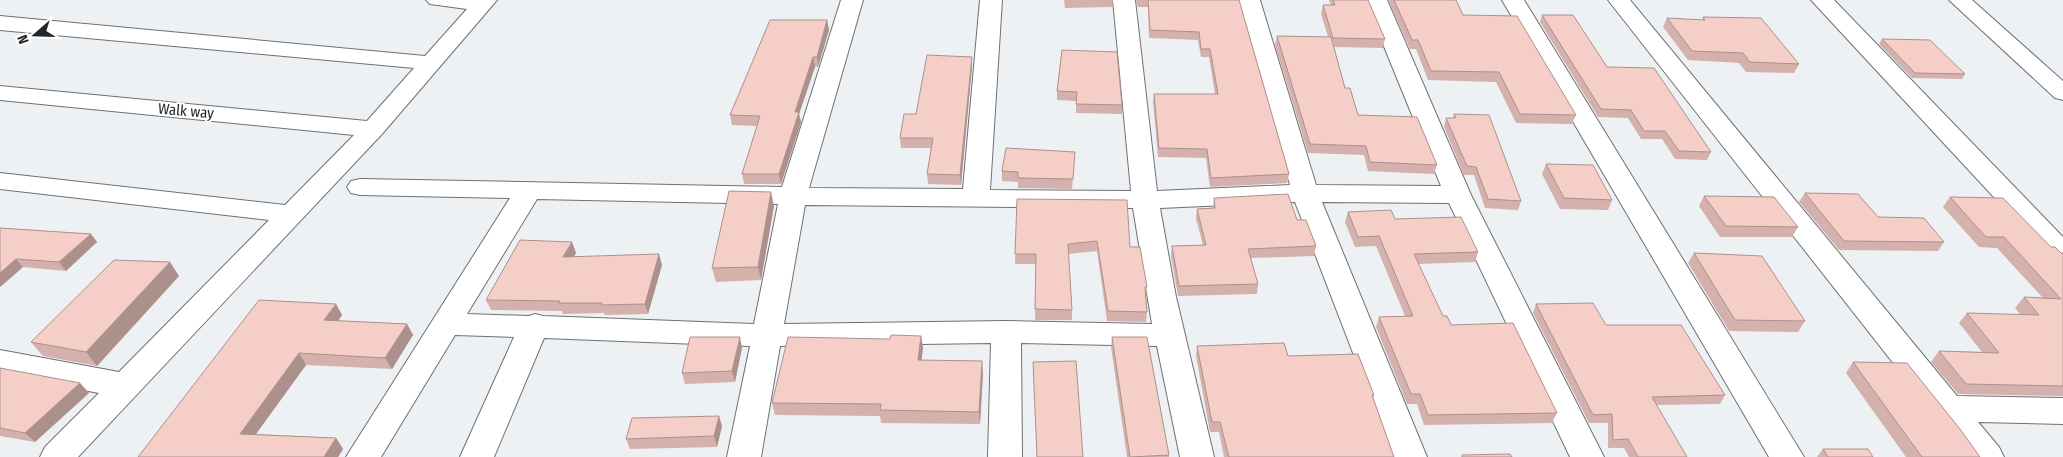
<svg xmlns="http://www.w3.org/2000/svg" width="2063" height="457" font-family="'Fira Sans Condensed',sans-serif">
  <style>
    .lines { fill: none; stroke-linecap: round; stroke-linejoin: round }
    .minor-casing { stroke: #6e7073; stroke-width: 2 }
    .minor { fill: #fff; fill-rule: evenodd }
    .wall { fill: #d4b1ac }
    .shaded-wall { fill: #ac908c }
    .building { fill: #f6cec8; stroke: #ac908c }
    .labels { text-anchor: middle; stroke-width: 4; stroke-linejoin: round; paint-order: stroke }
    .street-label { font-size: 15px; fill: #252627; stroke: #fff }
  </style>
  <rect width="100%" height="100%" fill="#eef1f4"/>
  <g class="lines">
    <!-- minor casing -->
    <g class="minor-casing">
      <path id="minor" d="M426,0H497L382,134L78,457H40L45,447L99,393L0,374V350L119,372L269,220L0,189V173L285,205L354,135L0,100V86L367,121L414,68L0,30V16L425,56L467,9L430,4Z
        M841,0H863L809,188L963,189L980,0H1002L990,190L1131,191L1113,0H1135L1157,191L1290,185L1238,0H1260L1316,185L1441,186L1365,0H1387L1471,195L1604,457H1570L1449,203L1322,202L1427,457H1393L1295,202L1160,208L1176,297L1214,457H1180L1157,346L1021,343L1022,457H988L991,343L780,346L761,457H727L750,346L544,338L494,457H460L514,337L455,335L381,457H346L510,198L360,195L351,193L347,187L351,181L360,179L782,187ZM537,199L778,204L754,324L543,316L535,314L529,316L467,314ZM805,205L1133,208L1152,324L1006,321L784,324Z
        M1502,0H1524L1804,457H1769Z
        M1608,0H1630L1957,396L2063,398V424L1978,422L1999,447L2004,457H1967Z
        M1811,0H1834L2063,237V263L2053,261Z
        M1949,0H1972L2063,81V100L2055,98Z"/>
    </g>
    <!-- minor -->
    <use href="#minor" class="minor"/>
  </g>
  <!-- wall -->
  <path class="wall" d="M1064,0H1113L1112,7L1065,8Z
    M1136,0H1239L1289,174L1287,183L1210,187L1206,158L1158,157L1153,102L1154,94H1215L1209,57H1201L1198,40L1149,38L1148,7H1138Z
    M1329,0H1368L1385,39L1383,48L1334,47L1345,88L1358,115L1437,165L1434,174L1368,171L1364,155L1308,153L1275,45L1277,36L1328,37L1321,14L1323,5H1331Z
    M1388,0H1456L1463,15L1576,115L1572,124L1516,123L1496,82L1428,80L1416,49H1410Z
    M1542,15L1711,152L1707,160L1675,159L1662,139H1641L1628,118L1598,117L1540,22Z
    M1703,17L1799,64L1794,73L1746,72L1739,63L1688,60L1663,27L1667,18L1702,20Z
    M827,20L829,30L818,67H815L799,114L801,122L781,184H744L742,174L757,126L732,125L730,115Z
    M1882,39L1965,74L1962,79L1912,78L1879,44Z
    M1062,50L1122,105V114L1076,113V101L1057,100V91Z
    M972,66L961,185L928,184L927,174L931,148H901L900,138L916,114Z
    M1454,114L1521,201L1518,210L1485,208L1474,175H1464L1444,127L1446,118H1453Z
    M1075,152L1072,189L1018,188V182L1002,181V171Z
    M1546,164L1612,200L1608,210L1560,209L1542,174Z
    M1805,193L1878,217L1944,242L1938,251L1839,250L1799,202Z
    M1704,196L1798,227L1792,237H1720L1699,206Z
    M1950,197L2061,253H2063V396L1958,394L1931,362L1939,351L1982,352L1959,323L1967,313L2021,315L2015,308L2024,297L2043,298L1997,248L1979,247L1943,207Z
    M1214,198L1297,220L1316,246L1314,256L1251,258L1258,284L1257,294L1178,296L1171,256L1172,246L1203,245L1196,219L1197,209L1213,208Z
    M1017,199L1130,247L1147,287L1146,297L1147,312L1146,322L1107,321L1097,251L1068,254L1072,310V320H1035L1036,264H1015Z
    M774,206L761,280L716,282L712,268Z
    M1348,212L1395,219L1478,252L1475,262L1418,264L1443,316L1451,325L1557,413L1552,423L1424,425L1417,404H1407L1376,327L1379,317L1405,316L1376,246L1355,247L1345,222Z
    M0,228L91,234L97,242L66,271L23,267L0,287Z
    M572,242L576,253L573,257L662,265L648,314L605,315L604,313L563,314L562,311L491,310L486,300Z
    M1694,253L1805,321L1798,332L1729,331L1688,263Z
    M179,276L97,366L43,356L31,342Z
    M336,304L342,315L338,321L407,324L413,335L392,369L306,365L256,434L336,438L343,449L338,457H138Z
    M1536,304L1606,325L1725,395L1720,404L1656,405L1687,457H1629L1624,448H1608V423H1589L1533,313Z
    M921,336L923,348L921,360L983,373L980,424L881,423L880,416L775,415L772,403L890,339Z
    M1112,337L1169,455V457H1127L1111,347Z
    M1197,346L1288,356L1374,395L1373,398L1394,457H1224L1219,432H1210L1196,356Z
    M742,348L735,382L685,384L682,373Z
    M1853,362L1980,457H1906L1846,373Z
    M0,368L80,383L89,393L35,442L0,436Z
    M722,426L717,447L630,449L626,439Z
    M1823,449L1873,457H1817Z"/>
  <!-- shaded-wall -->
  <path class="shaded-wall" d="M827,20L829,30L818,67L817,57Z
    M813,57L815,67L799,114L801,122L781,184L779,174L795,112Z
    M972,57V66L961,185L960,175Z
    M771,192L774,206L761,280L758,267Z
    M91,234L97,242L66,271L59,262Z
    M572,242L576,253L567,268L563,257Z
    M659,254L662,265L648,314L645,304Z
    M16,259L23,267L0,287V273Z
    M170,262L179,276L97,366L86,352Z
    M336,304L342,315L331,331L324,320Z
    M407,324L413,335L392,369L385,358Z
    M921,336L923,348L920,373L918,360Z
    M740,337L742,348L735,382L732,371Z
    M299,353L306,365L248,445L240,434Z
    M982,361L983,373L980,424L979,412Z
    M80,383L89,393L35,442L25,433Z
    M719,416L722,426L717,447L714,436Z
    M336,438L343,449L338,457H324Z"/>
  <!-- building -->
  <path class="building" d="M1148,0H1239L1289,174L1211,178L1207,149L1159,148L1154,94H1218L1210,49H1201L1199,32L1150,30Z
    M1333,0H1368L1385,39L1333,38L1323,5H1335Z
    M1394,0H1456L1463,15L1517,16L1576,115L1520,114L1499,72L1431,71L1418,40H1412Z
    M1542,15H1573L1607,67L1654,68L1711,152L1679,151L1665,131H1644L1631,110L1601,109Z
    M1703,17L1761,18L1799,64L1750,62L1743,53L1692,51L1667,18L1705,20Z
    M770,20H827L817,57H813L795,112H799L779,174H742L760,116L730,115Z
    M1277,36L1331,37L1345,88H1350L1358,115L1417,117L1437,165L1370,162L1366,146L1310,144Z
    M1882,39L1930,40L1965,74L1915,73Z
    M1062,50L1117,52L1122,105L1076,104L1077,92L1057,91Z
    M927,55L972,57L960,175L927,174L933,138H900L904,114H916Z
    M1454,114L1489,115L1521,201L1488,199L1476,167L1467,166L1446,118H1456Z
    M1006,148L1075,152L1073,179L1018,178V172L1002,171Z
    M1546,164L1593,165L1612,200L1564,198Z
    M729,191L771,192L758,267L712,268Z
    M1805,193L1858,194L1878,217L1924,218L1944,242L1844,241Z
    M1288,194L1297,220H1306L1316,246L1248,249L1258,284L1179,286L1172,246L1206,245L1197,209L1215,208L1214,198Z
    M1704,196L1774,197L1798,227L1726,226Z
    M1950,197L2003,198L2051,247H2055L2061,253H2063V386L1966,384L1939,351L1999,353L1967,313L2039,315L2024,297L2061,299L2004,237H1986Z
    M1017,199L1127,200L1130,247H1140L1147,287H1145L1147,312L1108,311L1097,241L1068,244L1072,310L1035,309L1036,254H1015Z
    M1391,210L1395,219L1461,217L1478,252L1414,254L1443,316H1447L1451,325L1513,323L1557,413L1428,415L1420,394H1411L1379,317L1413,316L1379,236L1358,237L1348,212Z
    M0,228L91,234L59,262L16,259L0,273Z
    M520,240L572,242L563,257L659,254L645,304L601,305L602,303H559L560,301L486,300Z
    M1694,253L1762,256L1805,321L1735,320Z
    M114,260L170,262L86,352L31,342Z
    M259,300L336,304L324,320L407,324L385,358L299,353L240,434L336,438L324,457H138Z
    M1593,303L1606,325H1681L1725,395L1652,397L1687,457H1638L1628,439L1613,440L1612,414L1593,415L1536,304Z
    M891,335L921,336L918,360L982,361L979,412L880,410L881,404L772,403L788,337L890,339Z
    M690,337H740L732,371L682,373Z
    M1112,337H1147L1169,455L1130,457Z
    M1284,343L1288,356L1358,354L1374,395H1372L1394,457H1229L1220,422H1212L1197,346Z
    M1076,361L1083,457H1037L1033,362Z
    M1853,362L1907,363L1960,429L1980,457H1922Z
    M0,368L80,383L25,433L0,428Z
    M719,416L714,436L626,439L632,418Z
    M1823,449H1868L1873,457H1828Z
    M1510,454L1512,457H1462V455Z"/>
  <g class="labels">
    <!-- street labels -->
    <g class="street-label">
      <text transform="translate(186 111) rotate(5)" y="5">Walk way</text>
    </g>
  </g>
  <!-- north arrow -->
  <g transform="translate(35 35) rotate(250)" stroke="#ffffff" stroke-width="4" paint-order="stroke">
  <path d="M0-4L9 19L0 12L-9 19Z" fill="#252627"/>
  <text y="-8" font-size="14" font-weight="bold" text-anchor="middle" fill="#252627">N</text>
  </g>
</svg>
